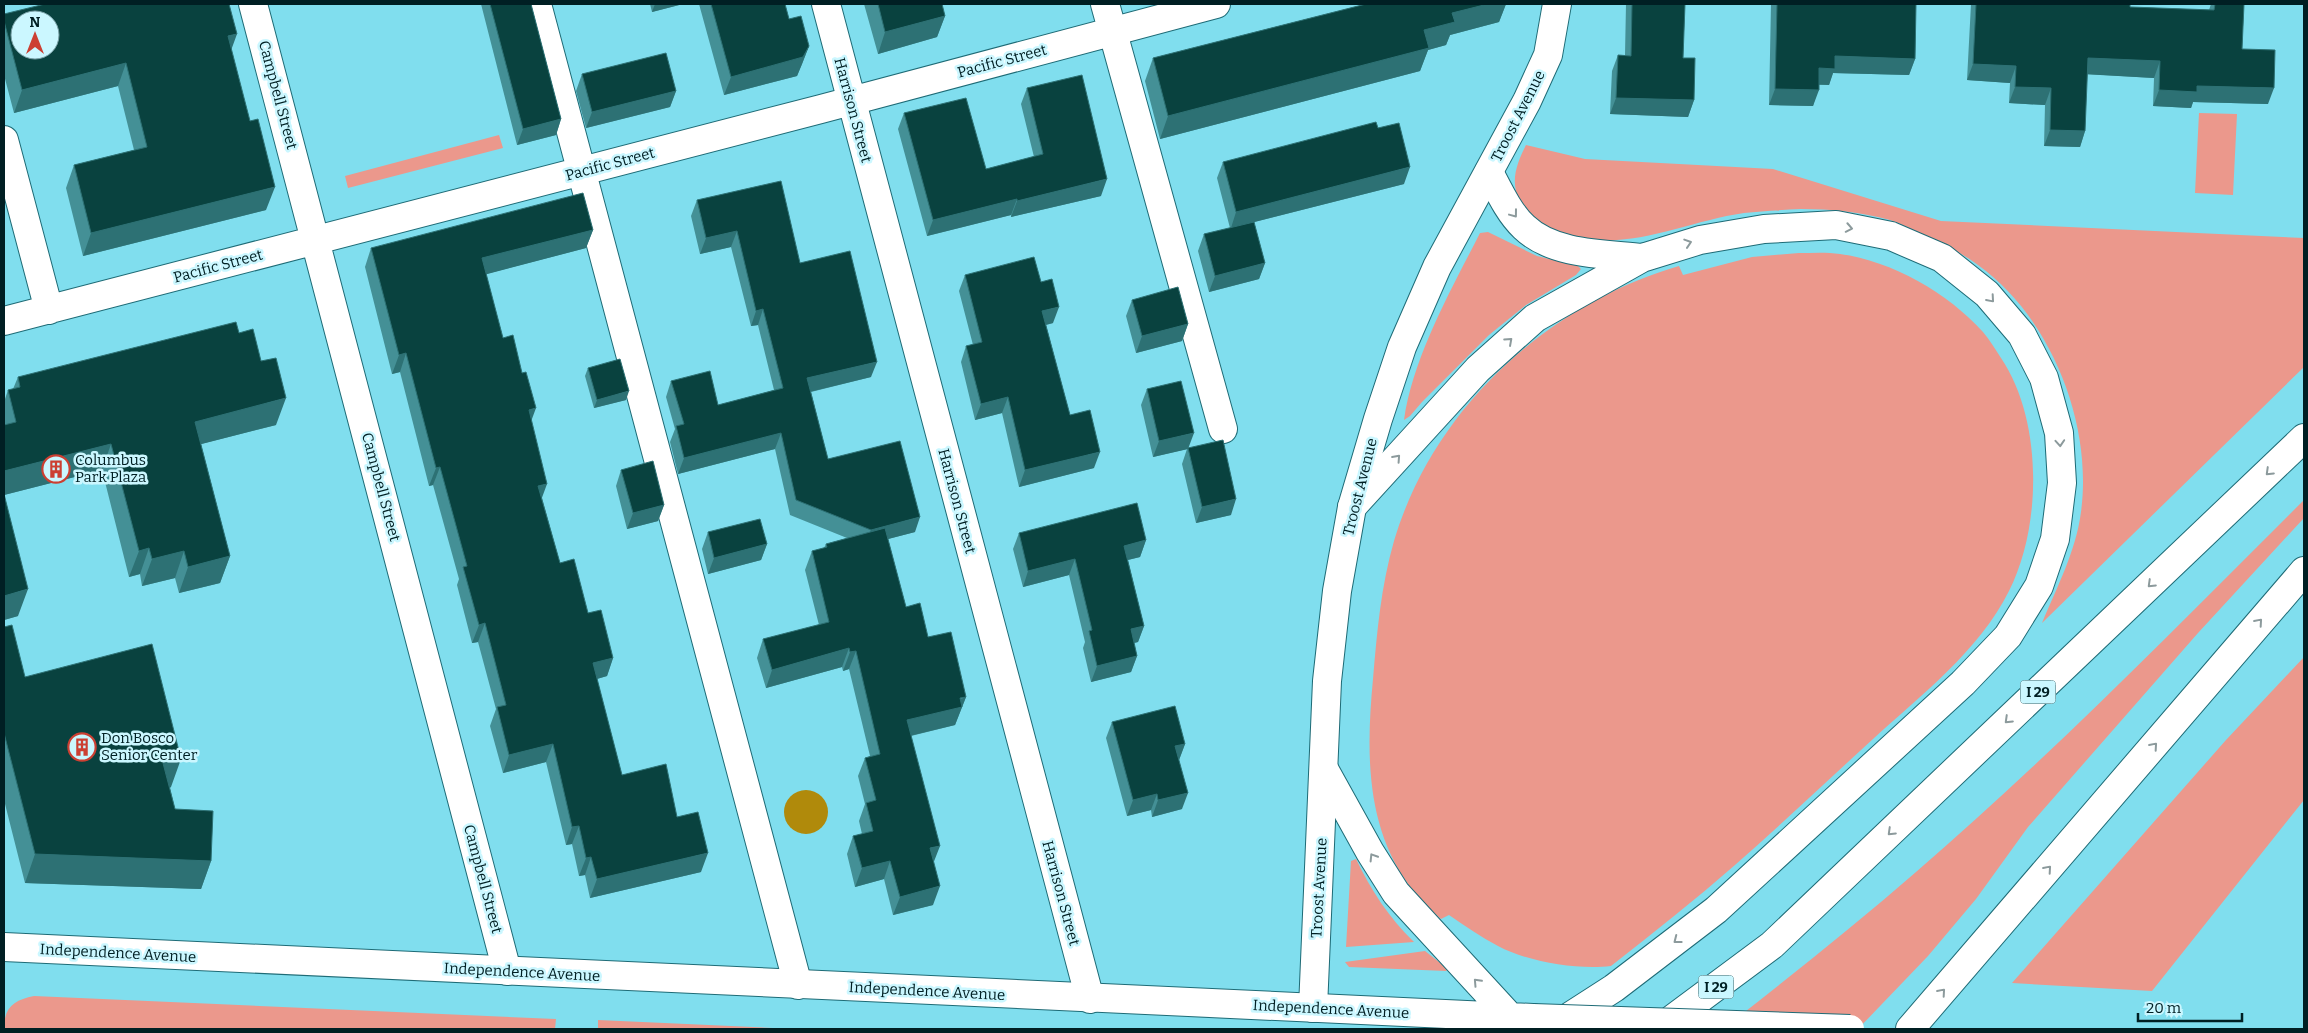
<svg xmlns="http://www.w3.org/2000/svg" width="2308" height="1033" font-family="Bitter,serif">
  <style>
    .green { fill: #eb988c }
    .water { fill: #b08a0b }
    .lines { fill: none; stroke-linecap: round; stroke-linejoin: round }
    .minor-casing { stroke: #1e6b76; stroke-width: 30 }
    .major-casing { stroke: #1e6b76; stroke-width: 30 }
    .highway-casing { stroke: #1e6b76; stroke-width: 30 }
    .minor { stroke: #fff; stroke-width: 28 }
    .major { stroke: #fff; stroke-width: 28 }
    .highway { stroke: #fff; stroke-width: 28 }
    .major-bridge-casing { stroke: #1e6b76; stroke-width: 30; stroke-linecap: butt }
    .major-bridge { stroke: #fff; stroke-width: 28 }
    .wall { fill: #449096 }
    .shaded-wall { fill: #2d7174 }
    .building { fill: #09423f; stroke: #2d7174; fill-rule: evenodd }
    .oneway { stroke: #8c9a9c }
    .labels { text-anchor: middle; stroke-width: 5; stroke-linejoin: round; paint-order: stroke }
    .shield { fill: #cbf7ff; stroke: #3d6065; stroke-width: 1 }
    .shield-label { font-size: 14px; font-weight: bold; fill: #001f23 }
    .street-label { font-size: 15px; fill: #001f23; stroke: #cbf7ff }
    .poi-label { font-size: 15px; fill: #001f23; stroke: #cbf7ff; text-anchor: start }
  </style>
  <rect width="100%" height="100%" fill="#80deee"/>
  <!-- green -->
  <path class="green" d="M2199,113L2237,114L2233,195L2195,193Z
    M499,135L503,148L348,188L345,176Z
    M1526,145L1585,159L1773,169L1941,221L2304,238V367L2042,623C2057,587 2076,551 2081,512C2093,424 2051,317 1978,265C1962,253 1943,244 1924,235C1913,230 1902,224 1890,220C1861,212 1830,209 1801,209C1782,210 1762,211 1744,213C1688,221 1636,249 1577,238C1555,234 1521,214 1516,191C1512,175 1519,159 1526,145Z
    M1488,232L1537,256L1578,266L1581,269L1576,275L1526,305L1489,335L1422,402L1410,416L1404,420C1413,357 1451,290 1480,233Z
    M1799,253C1812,253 1827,252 1840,254C1892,261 1948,293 1983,332C1990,340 1995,349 2001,358C2043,420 2042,526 2009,591C1979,651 1921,695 1873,739C1827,781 1782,824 1735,865C1695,900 1653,933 1611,966C1577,970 1528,962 1498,946C1481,937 1465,926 1449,915L1441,919C1432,911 1422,903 1415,893C1365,832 1366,753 1373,679C1377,632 1381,586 1394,541C1433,409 1548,304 1679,266L1683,275L1752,257Z
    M2304,500V518L2198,633L2028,827L1976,899L1928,956L1858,1029H1723C1788,978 1853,927 1916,872C2052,755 2177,626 2304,500Z
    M2304,657V800L2152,991L2012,983L2226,740Z
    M1356,859C1371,890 1389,918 1414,942L1346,947L1351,861Z
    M1425,951L1448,969L1446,971L1349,967L1345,962Z
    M34,996L556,1019L555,1029H4C4,1007 14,1000 34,996Z
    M598,1020L794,1029H598Z"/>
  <!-- water -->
  <path class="water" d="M784 812a22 22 0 1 1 44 0a22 22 0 1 1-44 0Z"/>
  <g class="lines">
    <!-- minor casing -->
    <g class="minor-casing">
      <path id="minor" d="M253,4L507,971
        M537,4L798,985
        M826,4L1090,999
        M1105,4L1223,429
        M4,140L49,310
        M4,321L821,109L1216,4
        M1313,1008L1327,681L1337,591L1352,507L1378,419L1402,347L1437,267L1527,101L1548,55L1557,4"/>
    </g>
    <!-- major casing -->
    <g class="major-casing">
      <path id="major" d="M1324,769L1370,852L1396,893L1510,1017
        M4,947L1533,1018"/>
    </g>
    <!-- highway casing -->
    <g class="highway-casing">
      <path id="highway" d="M1489,172C1499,191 1509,213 1524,227C1553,255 1604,254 1642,258
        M1352,507L1478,369L1535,318L1642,258L1700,240L1764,229L1836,225L1891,236L1942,258L1987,294L2022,335L2044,378L2059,433L2062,483L2055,539L2039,586L2008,636L1963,683L1716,910L1614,988L1555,1026
        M1659,1029L1772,945L2304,438
        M1910,1029L2304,571"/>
    </g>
    <!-- minor -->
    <use href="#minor" class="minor"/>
    <!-- major -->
    <use href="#major" class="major"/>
    <!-- highway -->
    <use href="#highway" class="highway"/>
    <!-- major-bridge casing -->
    <g class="major-bridge-casing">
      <path id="major-bridge" d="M1533,1018L1850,1029"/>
    </g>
    <!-- major-bridge -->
    <use href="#major-bridge" class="major-bridge"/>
  </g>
  <!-- wall -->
  <path class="wall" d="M481,4H531L561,119L556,135L517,145Z
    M650,4H683L652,12Z
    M699,4H785L789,19L809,46L802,64L797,76L724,95Z
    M864,4H942L945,16L937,37L878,54Z
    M1366,4H1506L1499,22L1450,35L1446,45L1428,50L1420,71L1160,139L1145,81L1153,58Z
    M1626,4H1685L1683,58L1694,100L1688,117L1610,114L1612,71L1618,55H1625Z
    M1771,4H1916L1915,59L1909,75L1833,73L1829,85H1819L1813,106L1769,105Z
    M1971,4H2130V7L2209,10L2211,4H2244L2242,49L2268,104L2193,102L2191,108L2153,106L2154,78L2087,74L2085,131L2080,147L2044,146L2045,105L2009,103L2010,83L1967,80Z
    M4,14L231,49L266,210L83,256L66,188L74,165L134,150L118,86L14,113L4,75Z
    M582,74L676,91L670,107L586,128L576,91Z
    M1027,88L1101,196L1011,217V215L927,236L898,129L904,113L986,169L1034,157L1021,104Z
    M1378,128L1404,184L1254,222L1265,263L1259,279L1209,292L1198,251L1204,234L1230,228L1217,178L1223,162Z
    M697,200L800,263L871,377L811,392L828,459L915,532L888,539L906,607L928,637L966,697L955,725L911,736L934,863L933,905L893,915L884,879L855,887L847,854L853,836L862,834L859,821L865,804L858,776L865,758L870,756L849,669L843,671L842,667L766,688L757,658L763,639L819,625L805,570L812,551L824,548L826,544L847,538L790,515L775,449L678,474L670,442L675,429L666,397L671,381L718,405L774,390L758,325L751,326L731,247L700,254L691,216Z
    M593,230L586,248L486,274L503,338L531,421L542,498L560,563L613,658L607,676L597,679L622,775L677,817L701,872L590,898L585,875L579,876L572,844L566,845L546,762L503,773L490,726L496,709L478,642L472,643L457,585L459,579L433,485L429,486L400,372L392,374L365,267L371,248Z
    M965,275L1041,282L1053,323L1046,325L1070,415L1094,468L1019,487L1002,413L975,420L961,362L966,346L973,345L959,291Z
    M1132,300L1188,324L1182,341L1136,353L1126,316Z
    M239,333L276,425L201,444L230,556L220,583L179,593L175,578L142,586L140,574L129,577L102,470L4,495L18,616L4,620V402L8,390L13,389L18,377Z
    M588,368L626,400L594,408L585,376Z
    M1147,389L1188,447L1231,515L1196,523L1182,464L1187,449L1153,457L1141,405Z
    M621,470L664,505L658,521L627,529L616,486Z
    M708,532L767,544L761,560L708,574L702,549Z
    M1019,533L1146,540L1140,557L1128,560L1144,626L1138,642L1134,643L1137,656L1131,672L1091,682L1083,648L1085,642L1069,575L1023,587L1013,549Z
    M4,627L25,677L171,787L170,788L175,809L211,861L201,889L25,883L4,800Z
    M1112,722L1185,744L1179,760L1182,809L1152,817L1151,810L1127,816L1106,738Z"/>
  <!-- shaded-wall -->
  <path class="shaded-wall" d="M655,4H683L652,12Z
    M1488,4H1506L1499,22L1450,35L1446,45L1428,50L1420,71L1160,139L1168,116L1424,30L1452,13Z
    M945,16L937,37L878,54L885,32Z
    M237,34L229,56L228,36Z
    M809,46L802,64L797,76L724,95L731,77Z
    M1835,56L1915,59L1909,75L1833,73L1829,85L1813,84L1819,68Z
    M2088,58L2160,61L2154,78L2082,74Z
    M126,63L118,86L14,113L22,90Z
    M1973,64L2016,66L2010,83L1967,80Z
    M2197,86L2274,88L2268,104L2193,102L2191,108L2153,106L2159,90Z
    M2015,87L2051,88L2045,105L2009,103Z
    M1775,89L1819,90L1813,106L1769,105Z
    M676,91L670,107L586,128L592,112Z
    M1616,98L1694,100L1688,117L1610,114Z
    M561,119L556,135L517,145L523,129Z
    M2050,130L2085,131L2080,147L2044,146Z
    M1410,167L1404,184L1231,228L1236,212Z
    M1107,179L1101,196L1011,217L1017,201Z
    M275,187L266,210L83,256L91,233Z
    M1017,199L1011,215L927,236L933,220Z
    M593,230L586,248L476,277L482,258Z
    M737,231L731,247L700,254L706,238Z
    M1265,263L1259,279L1209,292L1215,276Z
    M1059,307L1053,323L1037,327L1042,311Z
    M763,309L758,325L751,326L756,311Z
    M1188,324L1182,341L1136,353L1142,336Z
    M406,353L400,372L392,374L399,355Z
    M877,362L871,377L801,394L807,378Z
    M629,391L626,400L594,408L597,400Z
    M1008,397L1002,413L975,420L981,404Z
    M286,398L276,425L186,448L195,422Z
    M536,408L529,427V410Z
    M781,433L775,449L678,474L684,458Z
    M1194,433L1188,449L1153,457L1159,441Z
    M111,444L102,470L4,495V471Z
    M1100,452L1094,468L1019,487L1025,470Z
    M440,467L433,485L429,486L436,468Z
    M547,484L540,503L538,486Z
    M1236,499L1231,515L1196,523L1202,507Z
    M664,505L658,521L627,529L633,513Z
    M920,517L915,532L865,545L871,530Z
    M1146,540L1140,557L1119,562L1124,546Z
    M767,544L761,560L708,574L714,558Z
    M149,548L140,574L129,577L139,551Z
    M184,551L175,578L142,586L152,559Z
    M230,556L220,583L179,593L188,567Z
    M1075,559L1069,575L1023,587L1028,571Z
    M28,589L18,616L4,620V596Z
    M485,623L478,642L472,643L479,625Z
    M1144,626L1138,642L1125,645L1131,629Z
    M849,648L842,667L766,688L772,670Z
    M856,651L849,669L843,671L850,652Z
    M1137,656L1131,672L1091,682L1097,666Z
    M613,658L607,676L586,682L593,663Z
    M966,697L955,725L901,738L907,720Z
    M553,744L546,762L503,773L509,755Z
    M1185,744L1179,760L1175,746Z
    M181,759L171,787L153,791L163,763Z
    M1188,793L1182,809L1152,817L1158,800Z
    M1157,794L1151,810L1127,816L1133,800Z
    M579,826L572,844L566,845L572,827Z
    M940,846L933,864L930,848Z
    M708,853L701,872L590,898L597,879Z
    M35,854L211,861L201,889L25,883Z
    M591,857L585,875L579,876L586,858Z
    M890,861L884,879L855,887L862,868Z
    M940,886L933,905L893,915L900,897Z"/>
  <!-- building -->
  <path class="building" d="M45,4H229L237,34L228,36L250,121L258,119L275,187L91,233L74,165L147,147L126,63L22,90L4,21V14ZM20,20H50V50H20Z
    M490,4H531L561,119L523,129Z
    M711,4H785L789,19L801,16L809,46L803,57L731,77Z
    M878,4H942L945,16L885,32Z
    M1366,4H1488L1452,13L1455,22L1424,30L1429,48L1168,116L1153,58Z
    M1632,4H1685L1683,58H1695L1694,100L1616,98L1618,55L1631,56Z
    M1777,4H1916L1915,59L1835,56V69L1819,68V90L1775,89Z
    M1976,4H2130V7L2214,10L2215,4H2244L2242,49L2275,50L2274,88L2197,86V92L2159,90L2160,61L2088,58L2085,131L2050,130L2051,88L2015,87L2016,66L1973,64Z
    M666,53L676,91L592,112L582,74Z
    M1082,75L1107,179L1017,201V199L933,220L904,113L966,98L986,169L1043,154L1027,88Z
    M1376,122L1378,128L1399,123L1410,167L1236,212L1223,162Z
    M781,181L800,263L850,251L877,362L807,378L828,459L900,441L920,517L871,530L796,500L781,433L684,458L676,426L684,424L671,381L710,371L718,405L783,388L763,309L756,311L737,231L706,238L697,200Z
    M583,193L593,230L482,258L503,338L513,335L522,373L526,372L536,408L529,410L547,484L538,486L560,563L574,559L588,613L601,610L613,658L593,663L622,775L666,764L677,817L698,812L708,853L597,879L591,857L586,858L579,826L572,827L553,744L509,755L497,707L506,705L485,623L479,625L463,567L467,566L440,467L436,468L406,353L399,355L371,248Z
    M1254,222L1265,263L1215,276L1204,234Z
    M1034,257L1041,282L1052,279L1059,307L1042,311L1070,415L1090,410L1100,452L1025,470L1008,397L981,404L966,346L982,342L965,275Z
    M1178,287L1188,324L1142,336L1132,300Z
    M236,322L239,333L253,329L261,361L276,358L286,398L195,422L230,556L188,567L184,551L152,559L149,548L139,551L111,444L4,471V425L16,422L8,390L20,387L18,377Z
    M620,359L629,391L597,400L588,368Z
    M1181,381L1194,433L1159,441L1147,389Z
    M1223,440L1236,499L1202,507L1188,448Z
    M653,461L664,505L633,513L621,470Z
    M4,494L28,589L4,596Z
    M1137,503L1146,540L1124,546L1144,626L1131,629L1137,656L1097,666L1089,631L1092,630L1075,559L1028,571L1019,533Z
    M760,519L767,544L714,558L708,532Z
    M885,528L906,607L920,603L928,637L951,632L966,697L960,698L962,707L907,720L940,846L930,848L940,886L900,897L890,861L862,868L853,836L873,831L866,803L876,800L865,758L880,754L856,651L850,652L849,648L772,670L763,639L829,622L812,551L827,547L826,544Z
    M12,625L25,677L152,644L181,759L163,763L175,809L213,811L211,861L35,854L4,733V627Z
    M1175,706L1185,744L1175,746L1188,793L1158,800L1157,794L1133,800L1112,722Z"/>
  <!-- one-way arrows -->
  <defs><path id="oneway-chevron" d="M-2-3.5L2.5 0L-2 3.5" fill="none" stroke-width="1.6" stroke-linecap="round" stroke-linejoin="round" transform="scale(1.25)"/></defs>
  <g class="oneway">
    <use href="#oneway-chevron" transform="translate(1514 214) rotate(53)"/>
    <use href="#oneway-chevron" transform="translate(1849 228) rotate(11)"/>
    <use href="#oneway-chevron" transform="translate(1688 243) rotate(-18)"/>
    <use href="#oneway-chevron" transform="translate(1991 299) rotate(49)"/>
    <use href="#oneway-chevron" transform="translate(1509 341) rotate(-42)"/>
    <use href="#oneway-chevron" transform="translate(2060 443) rotate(86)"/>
    <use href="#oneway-chevron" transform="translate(1397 458) rotate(-48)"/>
    <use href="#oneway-chevron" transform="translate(2269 472) rotate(136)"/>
    <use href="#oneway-chevron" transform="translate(2151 584) rotate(136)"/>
    <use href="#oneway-chevron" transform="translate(2259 622) rotate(-49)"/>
    <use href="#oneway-chevron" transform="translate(2008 720) rotate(136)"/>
    <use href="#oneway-chevron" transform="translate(2154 746) rotate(-49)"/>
    <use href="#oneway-chevron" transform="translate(1891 832) rotate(136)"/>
    <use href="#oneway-chevron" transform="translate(1373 857) rotate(-122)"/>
    <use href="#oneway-chevron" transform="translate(2048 869) rotate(-49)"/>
    <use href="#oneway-chevron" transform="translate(1677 940) rotate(142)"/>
    <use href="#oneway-chevron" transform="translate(1477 982) rotate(-133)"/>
    <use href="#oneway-chevron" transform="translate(1942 992) rotate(-49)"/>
  </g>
  <!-- icons -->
  <defs>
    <g id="building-ring" transform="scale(1.4375)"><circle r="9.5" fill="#cbf7ff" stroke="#cc3f32" stroke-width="1.5"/><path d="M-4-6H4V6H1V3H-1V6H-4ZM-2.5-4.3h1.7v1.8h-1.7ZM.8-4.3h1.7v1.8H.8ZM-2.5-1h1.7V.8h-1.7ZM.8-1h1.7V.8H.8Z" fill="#cc3f32"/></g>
  </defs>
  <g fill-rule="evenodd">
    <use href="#building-ring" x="56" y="469"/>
    <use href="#building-ring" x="82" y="747"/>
  </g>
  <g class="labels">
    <!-- shield labels -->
    <g class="shield">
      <rect x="2020.5" y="680.5" width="35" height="23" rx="4"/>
      <rect x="1698.5" y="975.5" width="35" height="23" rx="4"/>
    </g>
    <g class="shield-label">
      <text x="2038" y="697">I 29</text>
      <text x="1716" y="992">I 29</text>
    </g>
    <!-- street labels -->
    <g class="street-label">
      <text transform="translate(1002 61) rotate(-15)" y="5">Pacific Street</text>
      <text transform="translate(278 95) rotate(75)" y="5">Campbell Street</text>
      <text transform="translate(853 110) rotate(75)" y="5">Harrison Street</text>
      <text transform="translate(1518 116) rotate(-63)" y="5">Troost Avenue</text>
      <text transform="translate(610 164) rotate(-15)" y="5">Pacific Street</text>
      <text transform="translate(218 266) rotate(-15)" y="5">Pacific Street</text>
      <text transform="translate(381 487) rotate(75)" y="5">Campbell Street</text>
      <text transform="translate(1360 487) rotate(-76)" y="5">Troost Avenue</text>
      <text transform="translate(957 501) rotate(75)" y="5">Harrison Street</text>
      <text transform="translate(483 879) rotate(75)" y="5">Campbell Street</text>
      <text transform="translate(1319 888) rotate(-87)" y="5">Troost Avenue</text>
      <text transform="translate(1061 893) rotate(75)" y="5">Harrison Street</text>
      <text transform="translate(118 953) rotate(3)" y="5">Independence Avenue</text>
      <text transform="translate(522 972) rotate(3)" y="5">Independence Avenue</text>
      <text transform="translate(927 991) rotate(3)" y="5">Independence Avenue</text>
      <text transform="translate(1331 1009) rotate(3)" y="5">Independence Avenue</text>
    </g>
    <!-- poi labels -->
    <g class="poi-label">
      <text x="75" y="465">Columbus<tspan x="75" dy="17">Park Plaza</tspan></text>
      <text x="101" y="743">Don Bosco<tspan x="101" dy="17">Senior Center</tspan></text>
    </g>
  </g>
  <!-- border -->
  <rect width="2308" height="1033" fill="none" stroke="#001f23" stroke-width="10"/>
  <!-- north arrow -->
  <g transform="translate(35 35)"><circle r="24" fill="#cbf7ff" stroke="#7aa1a7"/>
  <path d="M0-4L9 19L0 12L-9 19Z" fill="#cc3f32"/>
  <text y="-8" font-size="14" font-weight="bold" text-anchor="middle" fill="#001f23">N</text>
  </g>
  <!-- scale -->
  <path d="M2138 1013v8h104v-8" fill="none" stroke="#001f23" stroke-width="2.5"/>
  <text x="2146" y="1013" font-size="15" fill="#001f23" stroke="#cbf7ff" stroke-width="4" paint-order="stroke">20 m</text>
</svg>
